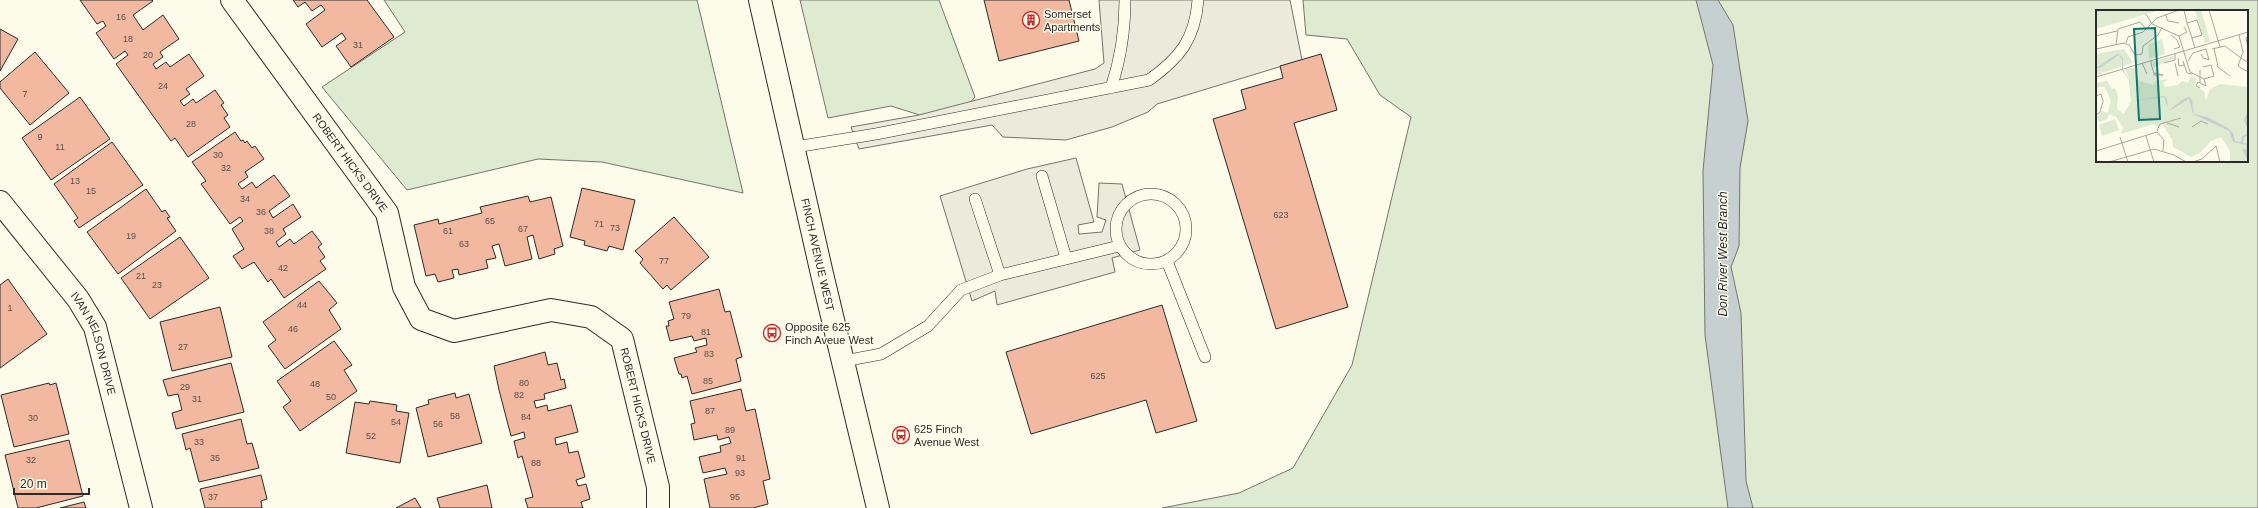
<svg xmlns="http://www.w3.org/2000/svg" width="2258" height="508" font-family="Helvetica,sans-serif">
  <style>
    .green { fill: #deebd1; stroke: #74746e; fill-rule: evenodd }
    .parking { fill: #eceadb; stroke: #74746e }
    .water { fill: #c7d0d0; stroke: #74746e }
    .building { fill: #f2b8a0; stroke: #2b2b2b }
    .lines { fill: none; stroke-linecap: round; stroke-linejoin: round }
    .service-casing { stroke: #2b2b2b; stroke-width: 12 }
    .minor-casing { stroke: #2b2b2b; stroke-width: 24 }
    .secondary-casing { stroke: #2b2b2b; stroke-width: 24 }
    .service { stroke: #fdfbea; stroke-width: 11 }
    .minor { stroke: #fdfbea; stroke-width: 22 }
    .secondary { stroke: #fdfbea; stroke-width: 22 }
    .labels { text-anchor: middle; stroke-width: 3; stroke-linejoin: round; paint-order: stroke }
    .number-label { font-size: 9px; fill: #5d4e48 }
    .poi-label { font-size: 11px; fill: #2b2b2b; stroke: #fdfbea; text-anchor: start }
    .street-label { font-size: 11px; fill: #2b2b2b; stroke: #fdfbea }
    .water-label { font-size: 12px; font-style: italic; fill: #2b2b2b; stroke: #fdfbea }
    .inset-river { fill: none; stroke: #c7d0d0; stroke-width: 2 }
    .inset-road { fill: none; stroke: #a9a89e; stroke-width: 1 }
    .view { fill: #0f766e; fill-opacity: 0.15; stroke: #0f766e; stroke-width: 2 }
    .inset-edge { fill: none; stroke: #2b2b2b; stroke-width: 2 }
  </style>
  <rect width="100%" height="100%" fill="#fdfbea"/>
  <!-- green -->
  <path class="green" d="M384,0H697L743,193L602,162L538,159L407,190L322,87L405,32Z
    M800,0H939L975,97L961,113L926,117L891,106L828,118Z
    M1303,0H2258V508H1162L1239,493L1293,468L1352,365L1411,117L1380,95L1347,39L1306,35ZM2097,11H2247V161H2097Z"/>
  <!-- parking -->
  <path class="parking" d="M1099,0H1290L1302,60L1157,104L1148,112L1112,127L1066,140L1003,137L992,125L859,149L851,127L919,115L1095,69L1104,63Z
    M1076,158L1094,222L1078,225L1079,234L1102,232L1106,220L1097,217L1099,183L1122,184L1140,250L1112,258L1115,272L997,305L995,291L972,301L940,196L1027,169Z"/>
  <!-- water -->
  <path class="water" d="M1696,0H1718L1733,25L1748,121L1740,168L1739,246L1731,267L1741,313L1746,481L1753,508H1728L1705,335L1703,171L1713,65Z"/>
  <!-- building -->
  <path class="building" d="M80,0H152L153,1L133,15L143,30L163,15L179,39L160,52L163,57L153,64L156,69L166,62L170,67L189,54L204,76L186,89L190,94L180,101L184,106L193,99L196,103L215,90L224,103L221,105L228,115L224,118L230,127L188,157L175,138L171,141L116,64L128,55L125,51L114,59L96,33L106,26L103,21L97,24Z
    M293,0H367L394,37L351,67L336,46L346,39L342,33L322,47L306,24L325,10L321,5L312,11L305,2L298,7Z
    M984,0H1069L1079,41L999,61Z
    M0,29L18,39L0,71Z
    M35,52L69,93L30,125L0,88V82Z
    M1321,54L1337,110L1294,123L1348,307L1276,329L1213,119L1246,109L1241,90L1283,78L1280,66Z
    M80,97L110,139L51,180L22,138Z
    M235,132L241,141L243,140L245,143L247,141L252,148L255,146L264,159L245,172L248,177L238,184L242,189L252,182L256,188L274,175L290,196L269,211L273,218L293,204L301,217L283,229L286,234L276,242L279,247L290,239L294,244L312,231L322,244L318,247L325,257L320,261L326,269L284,298L271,279L268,282L254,262L242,269L233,256L244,249L232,229L243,221L240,217L230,224L201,184L206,181L192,162Z
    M112,142L143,185L79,228L74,221L78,218L54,184Z
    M582,188L635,200L623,250L609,246L607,251L584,245L585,241L570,237Z
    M146,189L162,212L165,210L170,217L167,218L176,231L118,274L87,232Z
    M528,196L530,202L551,197L563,246L554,249L555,254L539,259L533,235L527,237L532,259L505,266L499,244L492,246L496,258L486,260L488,268L459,275L458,269L452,270L454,278L438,282L435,274L426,276L414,225L438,219L439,224L482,213L480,207Z
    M674,217L709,257L671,290L667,285L663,289L640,263L643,259L635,251Z
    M180,237L209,278L150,319L121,278Z
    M8,279L47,334L0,368V285Z
    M319,281L337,303L329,310L341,329L285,369L268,346L276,340L263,322Z
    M719,289L725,312L730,311L742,357L736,359L741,381L692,394L687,376L682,378L681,374H679L674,358L697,352L695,348L707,345L706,338L694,341L692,336L670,341L666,326H669L668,321L674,319L669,302Z
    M1162,305L1197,421L1156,433L1146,400L1031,434L1006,352Z
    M220,307L232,357L172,371L160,322Z
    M334,341L352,365L344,370L357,391L300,431L283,407L291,401L277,381Z
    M545,352L548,365L557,363L561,380L564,379L566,388L544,394L545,399L534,401L536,408L547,405L548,411L571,405L578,432L555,438L556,445L567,442L569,453L578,451L585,477L576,480L578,486L586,484L590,499L581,502L583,508H528L525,499L533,497L522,456L518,458L514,441L525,438L524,432L511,436L499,390L494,366Z
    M231,363L244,412L176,429L172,413L182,410L178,394L168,396L163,380Z
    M49,383L50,385L56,383L69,434L14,447L1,395Z
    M741,389L746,411L755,409L770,479L763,481L768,504L753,508H710L704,479L727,474L725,468L703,473L699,457L721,452L720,446L731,443L729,437L718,440L717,435L694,440L691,424L695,423L690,401Z
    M455,393L456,398L469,394L482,443L428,457L416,408L429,404L428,400Z
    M370,401L397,405L396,411L409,413L400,463L346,453L355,402L369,404Z
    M241,419L247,444L252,443L259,468L199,482L190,448L186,450L182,434Z
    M69,440L83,496L36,508H18L5,455Z
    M261,475L267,499L261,501L262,508H205L200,489Z
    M487,485L492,508H440L437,498Z
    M415,498L421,508H396Z
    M84,502L86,508H60Z"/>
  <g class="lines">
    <!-- service casing -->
    <g class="service-casing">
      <path id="service" d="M1111,88C1121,58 1125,31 1125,0
        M795,147L876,134L1149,80C1180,58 1195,39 1198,0
        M1042,176L1066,258
        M1116 229a35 35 0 1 1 70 0a35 35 0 1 1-70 0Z
        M975,199L1000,275
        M1167,261L1205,357
        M844,361L881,354L928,326L961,290L1000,275L1119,246"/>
    </g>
    <!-- minor casing -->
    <g class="minor-casing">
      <g id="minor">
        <path id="s1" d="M232,0L387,213L404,287L421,319L454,331L551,310L591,317L622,339L658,487V508"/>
        <path id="s2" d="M0,202L78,299L95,327L141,508"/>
      </g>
    </g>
    <!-- secondary casing -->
    <g class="secondary-casing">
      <g id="secondary">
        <path id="s3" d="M760,0L822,274L878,508"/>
      </g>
    </g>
    <!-- service -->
    <use href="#service" class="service"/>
    <!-- minor -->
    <use href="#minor" class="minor"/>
    <!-- secondary -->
    <use href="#secondary" class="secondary"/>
  </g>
  <!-- icons -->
  <defs>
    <g id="building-ring" transform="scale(0.9)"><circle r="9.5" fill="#fdfbea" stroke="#c62828" stroke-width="1.5"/><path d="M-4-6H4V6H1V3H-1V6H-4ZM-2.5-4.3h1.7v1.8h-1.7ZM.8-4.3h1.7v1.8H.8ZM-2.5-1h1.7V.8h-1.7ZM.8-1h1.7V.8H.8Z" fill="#c62828"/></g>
    <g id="bus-ring" transform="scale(0.9)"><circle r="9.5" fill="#fdfbea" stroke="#c62828" stroke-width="1.5"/><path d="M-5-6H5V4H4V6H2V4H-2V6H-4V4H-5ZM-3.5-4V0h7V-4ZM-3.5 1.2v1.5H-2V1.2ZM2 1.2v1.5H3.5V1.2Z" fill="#c62828"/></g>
  </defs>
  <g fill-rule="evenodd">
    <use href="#building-ring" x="1031" y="20"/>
    <use href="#bus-ring" x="772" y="333"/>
    <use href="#bus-ring" x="901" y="435"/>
  </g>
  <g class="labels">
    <!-- number labels -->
    <g class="number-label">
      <text x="121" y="20">16</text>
      <text x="128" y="42">18</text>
      <text x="358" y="48">31</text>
      <text x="148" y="58">20</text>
      <text x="163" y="89">24</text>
      <text x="25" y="97">7</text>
      <text x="191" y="127">28</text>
      <text x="40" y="140">9</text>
      <text x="60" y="150">11</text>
      <text x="218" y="158">30</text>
      <text x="226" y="171">32</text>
      <text x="75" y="184">13</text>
      <text x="91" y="194">15</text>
      <text x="245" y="202">34</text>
      <text x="261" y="215">36</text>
      <text x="1281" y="218">623</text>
      <text x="490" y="224">65</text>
      <text x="599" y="227">71</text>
      <text x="615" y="231">73</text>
      <text x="523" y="232">67</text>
      <text x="269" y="234">38</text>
      <text x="448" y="234">61</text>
      <text x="131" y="239">19</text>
      <text x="464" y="247">63</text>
      <text x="664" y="264">77</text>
      <text x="283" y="271">42</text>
      <text x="141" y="279">21</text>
      <text x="157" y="288">23</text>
      <text x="302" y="308">44</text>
      <text x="10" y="311">1</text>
      <text x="686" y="319">79</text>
      <text x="293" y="332">46</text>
      <text x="706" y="335">81</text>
      <text x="183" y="350">27</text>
      <text x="709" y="357">83</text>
      <text x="1098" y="379">625</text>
      <text x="708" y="384">85</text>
      <text x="524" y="386">80</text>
      <text x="315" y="387">48</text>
      <text x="185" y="390">29</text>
      <text x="519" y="398">82</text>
      <text x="331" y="400">50</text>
      <text x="197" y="402">31</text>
      <text x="710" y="414">87</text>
      <text x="455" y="419">58</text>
      <text x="526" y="420">84</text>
      <text x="33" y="421">30</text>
      <text x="396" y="425">54</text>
      <text x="438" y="427">56</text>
      <text x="730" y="433">89</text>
      <text x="371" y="439">52</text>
      <text x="199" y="445">33</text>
      <text x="215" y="461">35</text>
      <text x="741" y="461">91</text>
      <text x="31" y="463">32</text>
      <text x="536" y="466">88</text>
      <text x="740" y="476">93</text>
      <text x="213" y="500">37</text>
      <text x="735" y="500">95</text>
    </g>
    <!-- poi labels -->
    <g class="poi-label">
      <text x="1044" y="18">Somerset<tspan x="1044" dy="13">Apartments</tspan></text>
      <text x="785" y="331">Opposite 625<tspan x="785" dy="13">Finch Aveue West</tspan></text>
      <text x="914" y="433">625 Finch<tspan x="914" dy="13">Avenue West</tspan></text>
    </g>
    <!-- street labels -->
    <g class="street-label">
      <text dy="4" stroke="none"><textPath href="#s1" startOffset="201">ROBERT HICKS DRIVE</textPath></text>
      <text dy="4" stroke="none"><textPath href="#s3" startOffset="261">FINCH AVENUE WEST</textPath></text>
      <text dy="4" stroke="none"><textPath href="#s2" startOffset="172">IVAN NELSON DRIVE</textPath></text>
      <text dy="4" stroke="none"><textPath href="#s1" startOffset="657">ROBERT HICKS DRIVE</textPath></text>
    </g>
    <!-- water labels -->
    <g class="water-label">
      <text transform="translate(1723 254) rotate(-90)" y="4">Don River West Branch</text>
    </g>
  </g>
  <!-- overview -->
  <g transform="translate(2096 10)">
    <rect width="152" height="152" fill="#fdfbea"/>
    <path d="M0,0H64L0,19ZM99,0H105L114,31L109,33ZM66,29L69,44L53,49L52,35ZM28,39L37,53L0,65V44ZM77,46L78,48L57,58L56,52ZM39,58L43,71L57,75L60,71L72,69L67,73L69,77L82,75L86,71L92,73L95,66L101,69L98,76L108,81L110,90L114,79L124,74L152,77V152H134V141L125,127L115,131L104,143L95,147L77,137L76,129L67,115L61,117L57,114L25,124L27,117L20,107L13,104L11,109L3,112L1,106L6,101L12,103L15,90L8,76L0,78V73L11,71L16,79L19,78L22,86L21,99L28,104L35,91L34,71L29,59ZM19,109L23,120L6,126L3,115Z" fill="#deebd1"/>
    <path d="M21,44L24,45L27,48V60L34,71L35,91L68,86L71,89L72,98L75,99L87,89L93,87L96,90L98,104L111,107L132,118L137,123L139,131L152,134V152L146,138L150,140L151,135L137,132L133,121L97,104L93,89L75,100L72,98L68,87L35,91L33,70L26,60V50L23,45L4,58H0Z" fill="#c7d0d0"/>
    <path class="inset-river" d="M152,104L149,110L152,117M146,134L147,127L152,124"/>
    <path class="inset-road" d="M88,0L91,13M113,0L124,37M50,4L56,14L83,26L94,62L108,69M69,4L72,11L83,13M75,25L81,30L84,37L78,39M143,25L147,42L142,56L152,62M0,26L21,21M83,26L91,22L88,17M152,26L150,28L152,38M96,28L106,25L101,10L91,13L96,28L98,35L99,38M30,33L32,27L47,22L61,8L83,0M20,35L22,19L44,12L50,19M118,38L122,57L134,66M0,39L28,33L33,35L39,45L46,44L47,36L62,25L66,17M116,39L129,36L149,51H152M82,48L83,56L88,55M55,51V54L58,63V65H67L58,63M87,51L91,63L96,64M92,51L97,43L110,39L113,50L107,48L105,44M46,53L51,64M68,53L79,50V44M79,53L82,66M0,67L152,22M104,73V60M104,78L100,76L102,72L110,76L108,69L118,66L115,55L107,57M0,86L5,84L7,91L4,102L0,105M71,113L83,117M96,117L105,111L112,114M61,121L64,114L85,108M50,126L58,152M24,127L32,152M0,141L61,122L68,130L67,141M13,152L58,139L78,145L90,152M97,152L106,149L120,136L124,152"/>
    <path class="view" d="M59,18L64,109L43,110L38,19Z"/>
    <rect width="152" height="152" class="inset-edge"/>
  </g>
  <!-- scale -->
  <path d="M14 488v6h75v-6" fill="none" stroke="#2b2b2b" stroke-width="2"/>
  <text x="20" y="488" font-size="12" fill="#2b2b2b" stroke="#fdfbea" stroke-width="3" paint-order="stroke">20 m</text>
</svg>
